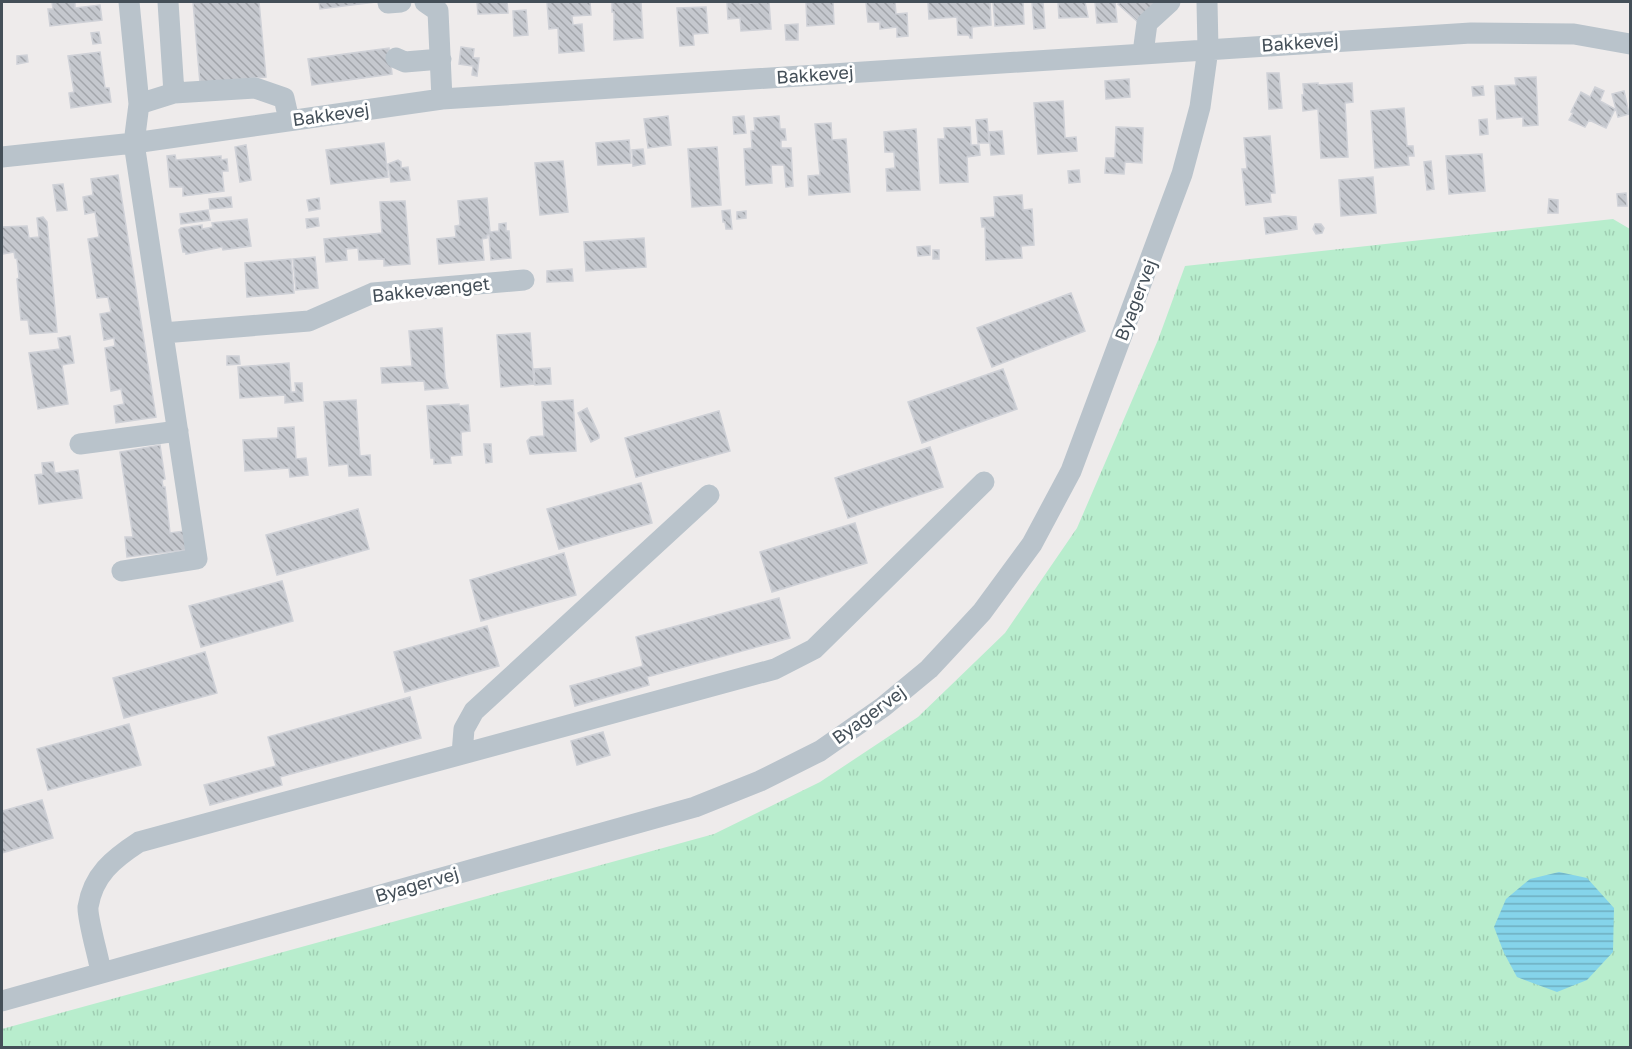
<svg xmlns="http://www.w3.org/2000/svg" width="1632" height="1049" font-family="'Golos Text',sans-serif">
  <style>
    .grass { fill: url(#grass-tufts) }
    .water { fill: url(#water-rules) }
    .building { fill: url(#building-back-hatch); stroke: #cfd1d7; stroke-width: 1.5 }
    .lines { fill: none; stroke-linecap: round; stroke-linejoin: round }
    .minor { stroke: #b9c3cb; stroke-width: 21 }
    .labels { text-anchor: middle; stroke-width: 6; stroke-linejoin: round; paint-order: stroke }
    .street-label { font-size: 18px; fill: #444f58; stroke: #fff }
  </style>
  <defs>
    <pattern id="grass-tufts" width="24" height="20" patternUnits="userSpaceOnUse" patternTransform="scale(1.5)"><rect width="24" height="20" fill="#b8edcd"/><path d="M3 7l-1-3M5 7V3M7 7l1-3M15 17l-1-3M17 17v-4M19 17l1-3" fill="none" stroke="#9fcdb2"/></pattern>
    <pattern id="water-rules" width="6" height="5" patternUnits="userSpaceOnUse" patternTransform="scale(1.5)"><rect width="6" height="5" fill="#85d4ea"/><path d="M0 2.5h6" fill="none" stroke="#6eaec0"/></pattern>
    <pattern id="building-back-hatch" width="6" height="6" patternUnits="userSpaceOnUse" patternTransform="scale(1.5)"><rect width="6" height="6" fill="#c5c8ce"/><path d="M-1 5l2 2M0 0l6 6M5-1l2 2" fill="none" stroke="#a2a5aa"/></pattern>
  </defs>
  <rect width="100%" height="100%" fill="#eeebeb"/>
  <!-- grass -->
  <path class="grass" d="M1613,219L1630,229V1047L2,1048V1029L714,834L820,782L918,717L1005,633L1077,528L1158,340L1185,266Z"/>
  <!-- water -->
  <path class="water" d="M1559,872L1587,878L1614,908L1613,952L1587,980L1557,992L1517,977L1504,953L1494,927L1506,899L1530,879Z"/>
  <!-- building -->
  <path class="building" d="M52,2H75V8L100,5L102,20L50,26L48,9H53Z
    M193,2H259L266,77L200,83Z
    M319,2H376L320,9Z
    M477,2H507L508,13L478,14Z
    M547,2H590L591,15L572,16L573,25L582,24L584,51L559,53L558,28L549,29Z
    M612,2H641L643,38L614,40V12H612Z
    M727,2H740V4L769,2L771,29L741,31L740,18L728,19Z
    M806,2H833L834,24L807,26Z
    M866,2H895L896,14L907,13L908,36L897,37V27L880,29V22H868Z
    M928,2H990L991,25L972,27V38H970L969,35H958L957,17L929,19Z
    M993,2H1023L1024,24L995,26Z
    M1032,2H1043L1045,28L1034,29Z
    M1058,2H1085L1088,17L1059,18Z
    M1095,2H1115L1117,22L1097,23Z
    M1121,2H1158L1139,23L1118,4Z
    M706,7L708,33L693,34L694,45L680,46L677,8Z
    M526,10L528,35L514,36L513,11Z
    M798,24V40H786L785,25Z
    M99,32L101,43L93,44L91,33Z
    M461,47L474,49L473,58H479L477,76L472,75L473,66L459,64Z
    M389,48L392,74L312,85L308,59Z
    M100,52L105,88H109L111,102L71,108L69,93L74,92L68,56Z
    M27,55L28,62L17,64V56Z
    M1267,73H1279L1282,108L1269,109Z
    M1536,77L1538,125L1523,126V117L1497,119L1495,86L1516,85L1515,78Z
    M1129,79L1130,97L1106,99L1105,81Z
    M1318,83V85L1352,83L1353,102L1345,103L1348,157L1321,158L1318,109L1303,111L1302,95H1304L1303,84Z
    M1483,86L1484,95L1473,96L1472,87Z
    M1595,87L1604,91L1600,101L1615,109L1606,128L1589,120L1585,127L1569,120L1573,113L1571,112L1581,92L1590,97Z
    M1624,91L1629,114L1618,117L1612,94Z
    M1063,101L1065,138L1076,137L1077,151L1038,154L1034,103Z
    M1404,108L1407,146H1413L1414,156H1408L1409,165L1375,168L1371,111Z
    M668,116L671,145L648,148L644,119Z
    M744,116L746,133L734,134L733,117Z
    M779,116L780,129H785L786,140H781V148H791L793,186L786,187L784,165H771L772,183L746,185L744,149L752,148L751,131H755L754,118Z
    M987,119L989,143H978L976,120Z
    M1487,119L1488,134L1480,135L1479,120Z
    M831,123L832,140L846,139L850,192L809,195L808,176L820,175L815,124Z
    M970,127L971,145H979L980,155L967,157L968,182L940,183L938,139H945L944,128Z
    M1116,127L1143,128L1142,163L1125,162L1124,174L1105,173L1106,158H1115Z
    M916,129L920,190L887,191L886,169L895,168L894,152H885L884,132Z
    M1002,131L1004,154L991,155L989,132Z
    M1270,136L1275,193H1270L1271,202L1246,205L1242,169H1247L1244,138Z
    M629,140L631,163L598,165L596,143Z
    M384,143L388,177L331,184L326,150Z
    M246,145L251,180L240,182L235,147Z
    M717,147L721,205L692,207L688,149Z
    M643,149L645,164L633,166L632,150Z
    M1482,154L1485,191L1449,194L1446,156Z
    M175,155L176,160L221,156V160L227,159L228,171H222L224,191L183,196V187H170L167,156Z
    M398,160L401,162V168L408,167L410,180L391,182L388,164Z
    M563,161L568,212L540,215L535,163Z
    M1431,161L1434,189L1427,190L1424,162Z
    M1079,170L1080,182L1069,183L1068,171Z
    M118,175L156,417L116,423L114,406L124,404L121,389L111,391L105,348L115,346L114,338L104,340L100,314L111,312L108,297L97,298L88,239L99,237L95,212L85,214L83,197L93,195L91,179Z
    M1373,177L1376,213L1341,216L1339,180Z
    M63,184L67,210L57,211L53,185Z
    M1626,193L1627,206H1618L1617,194Z
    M1022,195L1023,210L1032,209L1034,245L1021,246L1022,258L986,260L985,227H982L981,218L995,217L994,197Z
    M231,197L232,207L210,209L209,199Z
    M319,198L320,209L309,211L307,200Z
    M487,198L490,232L499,231V224L506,223V231H509L511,258L491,260L489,235H487V238L482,239L484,260L439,264L437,239L456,237L455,226L460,225L458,201Z
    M1549,199L1558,200V213H1548Z
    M405,201L410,264L384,266V259L359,260L358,248L346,249L347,260L326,262L324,239L382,233L380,202Z
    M208,210L210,220L181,224L180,214Z
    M730,210L732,229H726L725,222H723L722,211Z
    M746,211V218L737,219V212Z
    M1285,216L1296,217L1297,229L1266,234L1264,218Z
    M43,217L47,222L57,332L30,334L28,320H21L17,279L19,278L17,259L15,258L14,252L2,254V227L27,226L29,238L39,237L37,218Z
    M318,218L319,226L307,228L306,219Z
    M247,219L251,246L223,250L222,247L186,254V252H183L179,230L181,228L202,225V229L213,227L212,223Z
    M1315,224H1321L1324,228L1322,233L1316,234L1313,229Z
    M644,238L646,267L586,271L584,242Z
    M930,246V255L918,256L917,247Z
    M933,250H939V259H933Z
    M315,257L318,288L296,290L293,259Z
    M291,259L294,293L247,297L245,263Z
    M572,269L573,281L547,282V271Z
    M1071,293L1085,331L992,367L977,328Z
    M442,328L445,378L448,388L425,390L424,381L382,383L381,368L412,366L409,331Z
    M530,333L534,384L501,387L497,335Z
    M70,336L74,363L62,365L68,404L38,409L29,353L60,349L58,338Z
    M227,356H239L240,364L227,365Z
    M289,363L291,392H296L295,383H302L303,401L285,403V395L240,398L238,367Z
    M550,368L551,384L535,385L534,369Z
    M1003,369L1017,409L922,443L908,402Z
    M356,400L360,456L370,455L371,475L349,476L348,464L329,466L324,402Z
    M573,400L576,451L530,454L527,441L531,437L544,436L542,402Z
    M459,404V406L468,405L470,431L461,432L462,455L450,456L451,463L434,464V458H431L427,406Z
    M587,408L599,435V438L591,442L578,413Z
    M719,411L730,451L636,477L625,438Z
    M294,427L296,459L306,458L308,475L290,477L289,468L245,471L243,440L278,438V428Z
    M484,444H491L492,462L486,463Z
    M160,445L165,479L162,480L163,487H165L170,533L184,531L186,550L127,557L125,537H133L120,452Z
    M930,447L943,487L848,518L835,478Z
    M53,462L55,473L78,470L82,498L39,504L35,475L43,474L42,463Z
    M641,483L652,523L559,549L547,509Z
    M358,509L369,549L277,575L266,535Z
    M855,523L867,563L772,592L760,552Z
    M564,553L576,595L481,621L470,580Z
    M282,581L293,621L201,647L189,606Z
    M779,598L790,638L647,677L649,685L575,706L570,686L643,666L636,637Z
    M487,626L499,666L405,692L394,652Z
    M205,652L217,693L124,718L113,678Z
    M410,697L421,738L280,777L282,785L210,805L204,785L276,766L268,737Z
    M129,724L141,765L48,790L37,749Z
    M603,732L610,755L577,765L571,741Z
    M42,800L53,838L2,853V811Z"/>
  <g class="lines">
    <!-- minor -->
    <path class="minor" d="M425,2L438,11L442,99
      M388,3L401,2
      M1143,53L1147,23L1170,2
      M396,58L405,62L441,59
      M174,93L255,88L284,98L289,120
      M139,104L174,93L168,2
      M2,157L134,143L442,99L1471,33L1574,34L1630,44
      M163,333L309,321L373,293L524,280
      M80,444L178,431
      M122,571L197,559L134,143L139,104L129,2
      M462,754L464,729L474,711L709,495
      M101,972C99,959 87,918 88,907C93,875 113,859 139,842L775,669L814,649L984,482
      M2,1001L695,807L760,781L820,751L883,707L929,669L982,612L1032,544L1071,471L1182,174L1200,107L1208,49L1207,2"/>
  </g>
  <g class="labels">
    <!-- street labels -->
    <g class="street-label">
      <text transform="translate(1300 43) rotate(-4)" y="6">Bakkevej</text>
      <text transform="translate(815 75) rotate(-4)" y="6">Bakkevej</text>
      <text transform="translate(331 115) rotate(-8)" y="6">Bakkevej</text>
      <text transform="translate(431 290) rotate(-6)" y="6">Bakkevænget</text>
      <text transform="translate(1136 300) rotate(-69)" y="6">Byagervej</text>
      <text transform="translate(869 715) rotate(-36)" y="6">Byagervej</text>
      <text transform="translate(417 885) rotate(-16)" y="6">Byagervej</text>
    </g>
  </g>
  <!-- border -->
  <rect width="1632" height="1049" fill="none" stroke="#444f58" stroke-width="6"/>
</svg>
